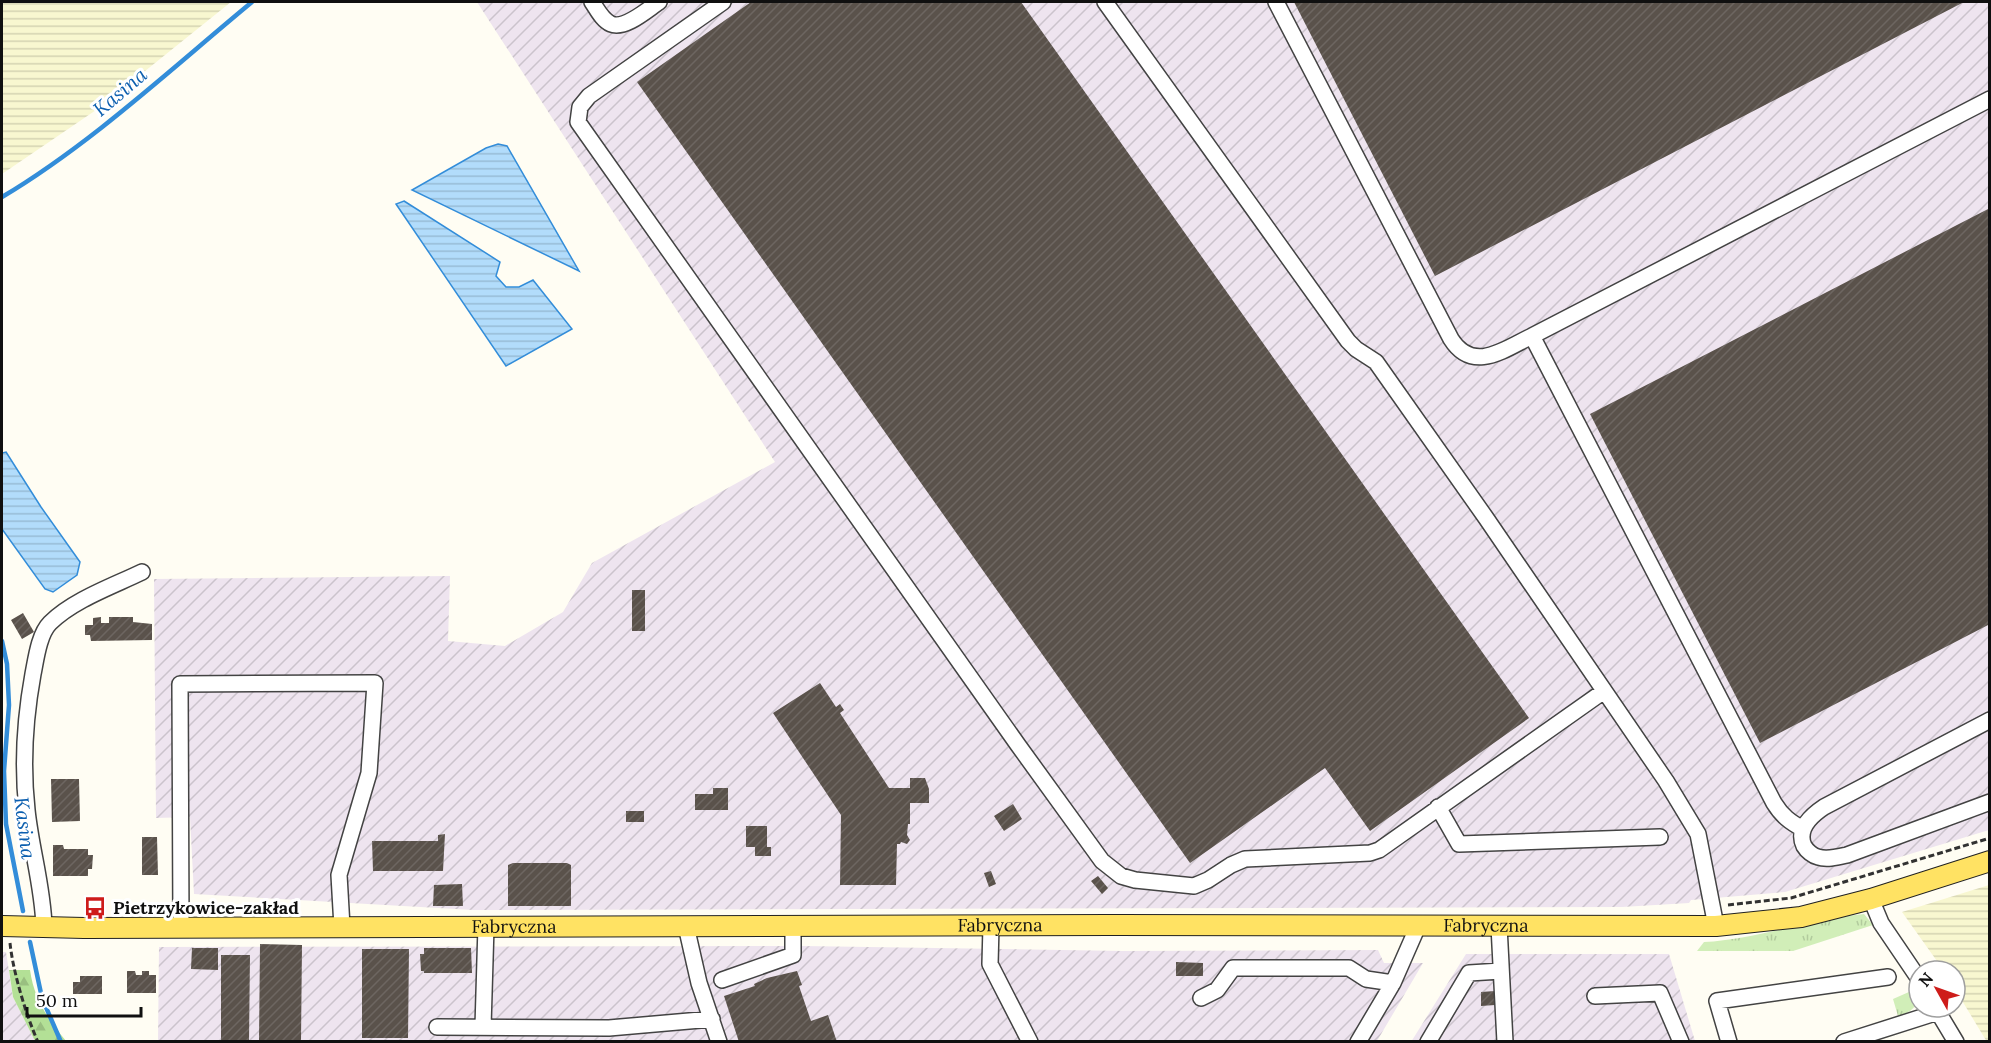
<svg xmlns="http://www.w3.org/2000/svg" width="1991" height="1043" font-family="Lora,serif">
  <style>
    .industrial { fill: url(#industrial-furrows) }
    .farmland { fill: url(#farmland-rules) }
    .grass { fill: url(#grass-tufts) }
    .forest { fill: url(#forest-firs) }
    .water { fill: url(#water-rules); stroke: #338dd9; stroke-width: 1.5 }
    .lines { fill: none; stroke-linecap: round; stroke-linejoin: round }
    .stream { stroke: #338dd9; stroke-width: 4.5 }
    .building { fill: url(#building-hatch) }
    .minor-casing { stroke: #434343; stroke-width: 18 }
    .major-casing { stroke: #212121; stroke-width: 22 }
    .path { stroke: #323232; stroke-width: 3; stroke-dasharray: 6 3; stroke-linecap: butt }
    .minor { stroke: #fff; stroke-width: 15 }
    .major { stroke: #ffe263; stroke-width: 20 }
    .labels { text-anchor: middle; stroke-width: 6; stroke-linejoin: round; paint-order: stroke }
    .poi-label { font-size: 18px; font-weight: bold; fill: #101010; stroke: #fff; text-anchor: start }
    .street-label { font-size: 18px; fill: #101010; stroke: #fff }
    .water-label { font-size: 20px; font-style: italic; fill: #0c5faf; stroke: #fff }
  </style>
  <defs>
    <pattern id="industrial-furrows" width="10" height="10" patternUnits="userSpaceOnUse" patternTransform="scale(1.5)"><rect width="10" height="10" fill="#eee4ef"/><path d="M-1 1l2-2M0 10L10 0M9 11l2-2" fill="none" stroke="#cbc3cc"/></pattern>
    <pattern id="farmland-rules" width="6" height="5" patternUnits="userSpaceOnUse" patternTransform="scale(1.5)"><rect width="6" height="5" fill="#f8f7d0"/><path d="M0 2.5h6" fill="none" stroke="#d4d3b2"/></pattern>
    <pattern id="grass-tufts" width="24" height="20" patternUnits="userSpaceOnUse" patternTransform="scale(1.5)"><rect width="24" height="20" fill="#d1eeb8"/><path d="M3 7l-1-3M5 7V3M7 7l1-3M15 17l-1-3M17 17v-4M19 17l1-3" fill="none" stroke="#b2cb9d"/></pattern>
    <pattern id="forest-firs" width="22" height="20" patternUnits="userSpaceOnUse" patternTransform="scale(1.5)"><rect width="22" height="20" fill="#b3e096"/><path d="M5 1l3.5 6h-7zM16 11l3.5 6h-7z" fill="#99bf80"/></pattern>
    <pattern id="water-rules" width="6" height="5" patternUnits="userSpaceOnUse" patternTransform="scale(1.5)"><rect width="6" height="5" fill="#b2dcfb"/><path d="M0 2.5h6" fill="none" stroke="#98bcd6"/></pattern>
    <pattern id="building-hatch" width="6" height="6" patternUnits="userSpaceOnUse" patternTransform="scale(1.5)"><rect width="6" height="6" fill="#5a524b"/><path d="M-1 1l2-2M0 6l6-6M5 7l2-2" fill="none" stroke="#6d6661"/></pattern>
  </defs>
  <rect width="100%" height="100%" fill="#fffdf3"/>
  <!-- industrial -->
  <path class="industrial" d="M477,2H1989V830L1785,892L1691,900L1689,903L1622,907L473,910L194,894L190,817L156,818L154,579L450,576L448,641L505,646L563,612L592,563L775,462Z
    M803,946L1123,951L1378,950L1384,963H1423L1377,1041L158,1042L159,947Z
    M2,952H6L13,997L35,1041L2,1042Z
    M1466,954H1669L1695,1041L1411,1042Z"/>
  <!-- farmland -->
  <path class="farmland" d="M2,2H231L99,108L2,174Z
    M1989,885L1990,1041L1987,1042L1955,989V971H1944L1902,912Z"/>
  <!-- grass -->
  <path class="grass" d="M1864,914L1873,925L1793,951H1697L1704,942C1758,939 1810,919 1864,914Z
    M1918,988C1921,1004 1913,1012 1898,1016L1893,999Z"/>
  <!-- forest -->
  <path class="forest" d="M9,970H30C34,999 48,1019 66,1041H35L13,997Z"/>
  <!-- water -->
  <path class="water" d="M498,144L507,146L579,271L412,190L486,148Z
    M404,201L500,262L496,276L506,287H519L533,280L572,329L506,366L396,204Z
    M6,452L41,507L80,562L77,575L53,592L45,589L2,529V453Z"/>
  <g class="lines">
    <!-- stream -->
    <path class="stream" d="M2,197C91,144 172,68 252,2
      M2,641L7,664L9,705L4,771L6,824L23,911
      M30,942L42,998L61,1042"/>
  </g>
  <!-- building -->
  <path class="building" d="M751,2H1021L1529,718L1370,831L1325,768L1190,863L637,82Z
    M1294,2H1964L1435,276Z
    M1990,208V624L1760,743L1590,414Z
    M632,590H645V631H632Z
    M23,613L34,632L22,639L11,620Z
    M101,617V623H109V617H133V622L152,624V640L91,641L90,635H85V625H93V618Z
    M820,683L836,707L840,704L844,710L840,713L889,788H910V778H925L929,789V803H910V824H908L907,835L910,840L907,844L901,842L900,844H897L896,885H840L841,815L773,713Z
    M51,779H79L80,821L52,822Z
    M713,788H728V810H695V794H713Z
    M1013,804L1022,819L1004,831L994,816Z
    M626,811H644V822H626Z
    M746,826H767V847H771V856H755V847H746Z
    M445,834L443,871H373L372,841H438V835Z
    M142,837H157L158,875H142Z
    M53,845H63L64,849H88V855H93L92,869H88V876H53Z
    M513,863H567L571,865V906H508V865Z
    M991,871L996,884L989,887L984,873Z
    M1098,876L1108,888L1102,894L1091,881Z
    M462,884L463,906H433L434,885Z
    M260,944L302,945L301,1041H259Z
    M192,948H218V970L191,969Z
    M424,948H471L472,973H424V971H421L420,954H424Z
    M362,949H409L408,1038H362Z
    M221,955H250L249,1042H221Z
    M1176,962L1203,963V976H1176Z
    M127,971H135L136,975H142V971H149V975H156V993H127Z
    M797,971L802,985L799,986L811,1021L828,1015L837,1042H739L724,996L755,986L754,984L767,978Z
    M80,976H102V994H73V982H80Z
    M1495,991V1005L1481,1006V992Z"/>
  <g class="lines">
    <!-- minor casing -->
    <g class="minor-casing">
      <path id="minor" d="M592,2C597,9 602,20 611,24C625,30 648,9 659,2
        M723,2L589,96L580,107L578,122L1018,745L1102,861L1121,876L1135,880L1194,886L1208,880L1231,865L1245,859L1370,853L1379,850L1604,691
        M1105,2L1348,341L1356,349L1376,362L1486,518L1666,781L1698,834L1716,926
        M1276,2L1451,339C1473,374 1505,349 1532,336L1990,99
        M1532,336L1774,803C1782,816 1790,822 1803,829
        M1990,720L1824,807C1812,815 1796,829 1804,846C1807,851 1813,856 1818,857C1827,860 1838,857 1847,855L1990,802
        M1438,807L1459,844L1660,837
        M1871,899L1881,923L1919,979
        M686,926L699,983L719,1042
        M991,926L990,964L1030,1042
        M1499,926L1505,1042
        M44,927C43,887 31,849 27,810C22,765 25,718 33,674C36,659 39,634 50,623C73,600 113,586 142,572
        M181,927L180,684L375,683L369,773L339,875L342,927
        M722,980L793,955V925
        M1595,996L1660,993L1681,1042
        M1201,998L1217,990L1233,968H1349L1366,979L1393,983L1418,926
        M1935,1007L1956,1042
        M437,1027L609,1028L712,1019
        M483,1027L486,926
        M1358,1042L1393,983
        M1428,1042L1469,973L1501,971
        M1729,1042L1717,1001L1888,977
        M1844,1042L1938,1012"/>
    </g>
    <!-- major casing -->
    <g class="major-casing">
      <g id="major">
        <path id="s1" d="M2,926L84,928L1111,925L1716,926L1801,917L1871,899L1990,861"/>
      </g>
    </g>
    <!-- path -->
    <path class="path" d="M1728,905L1791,898L1990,838
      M10,943C13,972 26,1015 38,1042"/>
    <!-- minor -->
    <use href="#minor" class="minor"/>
    <!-- major -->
    <use href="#major" class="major"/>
  </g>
  <!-- icons -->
  <defs>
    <g id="bus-bare" transform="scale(1.8)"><path d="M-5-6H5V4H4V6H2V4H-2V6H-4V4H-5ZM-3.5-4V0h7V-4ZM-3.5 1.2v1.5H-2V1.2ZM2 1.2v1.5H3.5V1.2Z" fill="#ce1c1a" stroke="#fff" stroke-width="2.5" paint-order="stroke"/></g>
  </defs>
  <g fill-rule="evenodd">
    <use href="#bus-bare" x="95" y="908"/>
  </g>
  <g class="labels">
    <!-- poi labels -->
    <g class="poi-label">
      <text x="113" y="914">Pietrzykowice-zakład</text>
    </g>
    <!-- street labels -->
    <g class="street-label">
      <text dy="6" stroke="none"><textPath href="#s1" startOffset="512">Fabryczna</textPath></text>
      <text dy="6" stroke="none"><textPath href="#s1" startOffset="998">Fabryczna</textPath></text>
      <text dy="6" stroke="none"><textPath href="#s1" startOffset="1484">Fabryczna</textPath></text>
    </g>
    <!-- water labels -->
    <g class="water-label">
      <text transform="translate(120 92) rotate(-40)" y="7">Kasina</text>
      <text transform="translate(25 828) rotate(83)" y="7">Kasina</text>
    </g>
  </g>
  <!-- border -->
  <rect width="1991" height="1043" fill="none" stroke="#101010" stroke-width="6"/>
  <!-- north arrow -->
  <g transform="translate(1937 989) rotate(310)"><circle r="28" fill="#ffffff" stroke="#9f9f9f" stroke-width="1.5"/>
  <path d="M0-4.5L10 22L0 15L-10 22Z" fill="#ce1c1a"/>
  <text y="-9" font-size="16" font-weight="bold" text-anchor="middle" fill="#101010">N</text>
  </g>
  <!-- scale -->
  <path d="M27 1007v9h114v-9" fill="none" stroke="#101010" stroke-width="3"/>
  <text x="36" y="1007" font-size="18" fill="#101010" stroke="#ffffff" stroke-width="4.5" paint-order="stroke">50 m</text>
</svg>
